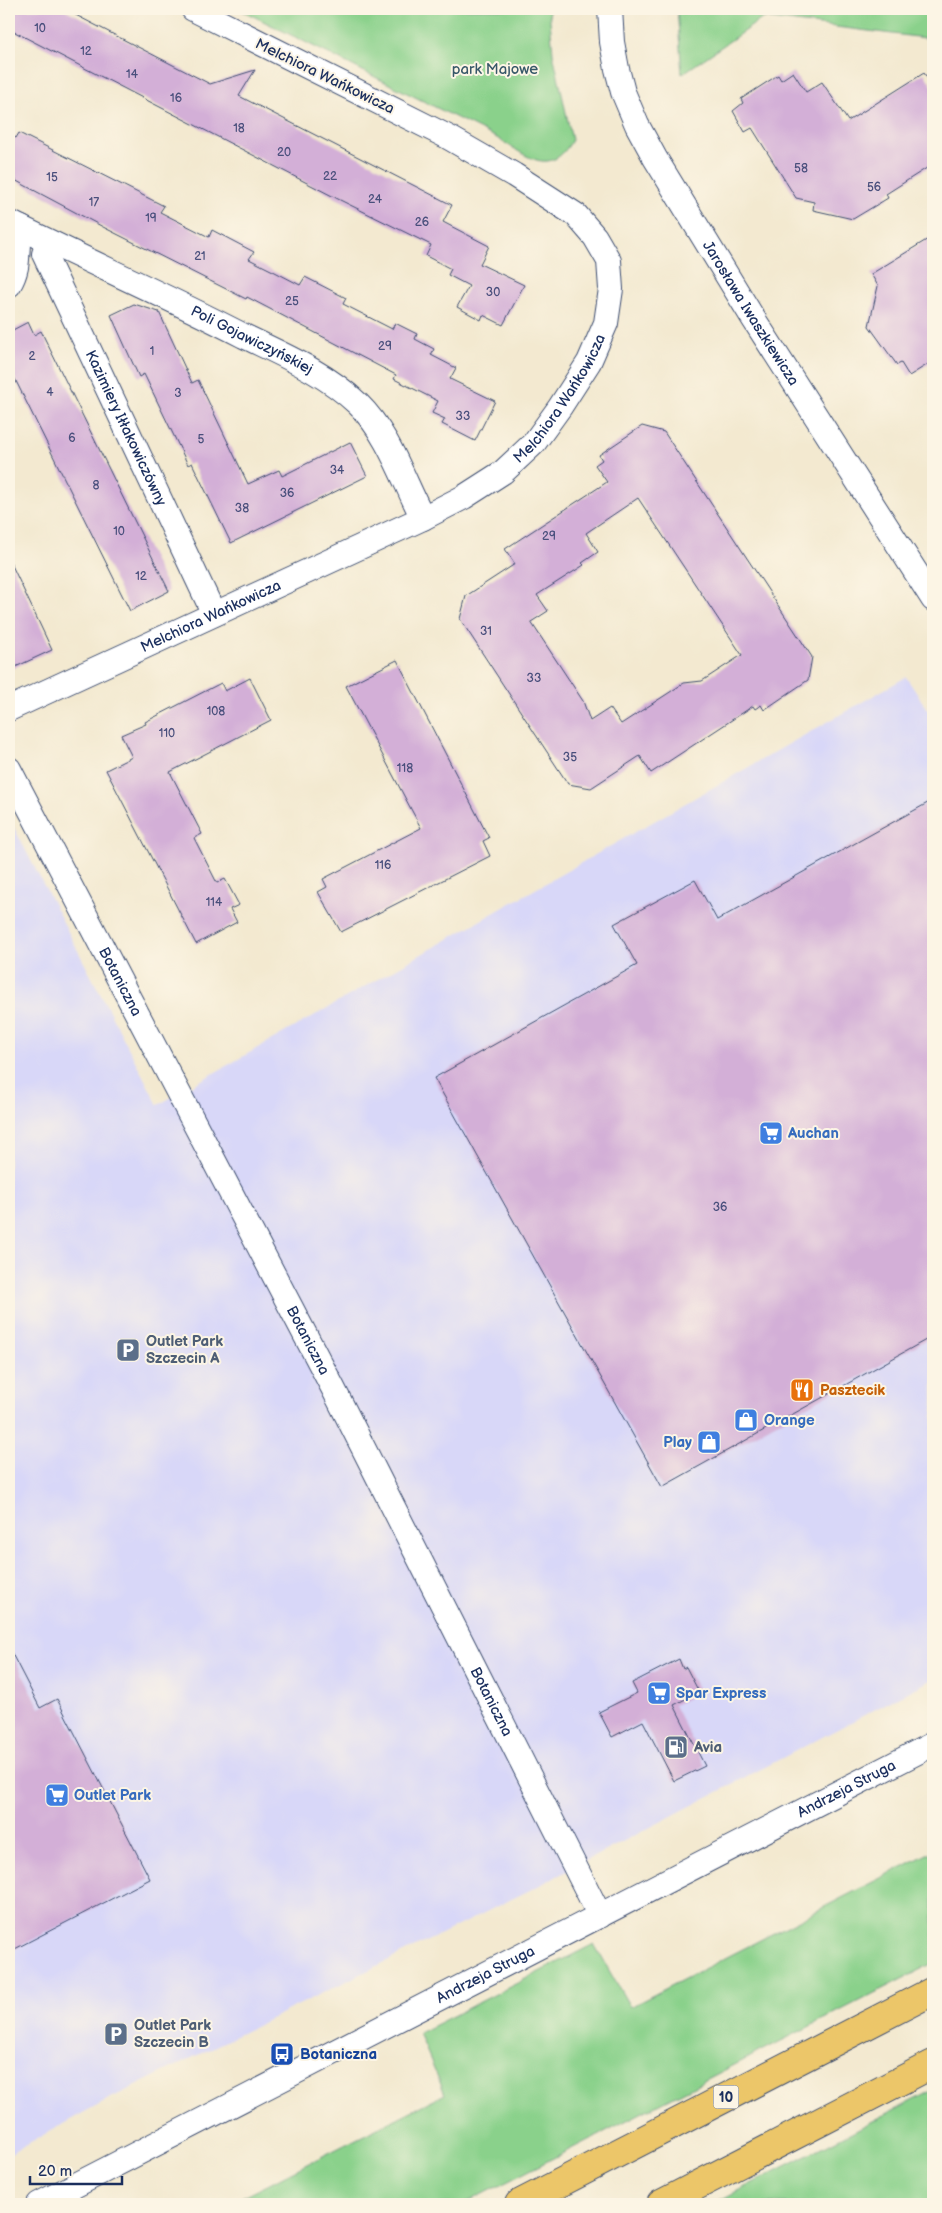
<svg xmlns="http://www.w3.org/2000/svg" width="942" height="2213" font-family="'Balsamiq Sans',sans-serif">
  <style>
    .built { fill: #d8d7f8 }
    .green { fill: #8ad18b; stroke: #528074 }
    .building { fill: #d3afd7; fill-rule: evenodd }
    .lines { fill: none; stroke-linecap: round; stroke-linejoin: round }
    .minor-casing { stroke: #3b4b6f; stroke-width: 26 }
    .primary-casing { stroke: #3b4b6f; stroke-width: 30 }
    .minor { stroke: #fff; stroke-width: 24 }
    .primary { stroke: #ecc669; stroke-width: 28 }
    .labels { text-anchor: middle; stroke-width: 4; stroke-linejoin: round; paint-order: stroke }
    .number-label { font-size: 12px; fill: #494f7c }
    .shield { fill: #fcf5e5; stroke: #5e6a86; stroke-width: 1 }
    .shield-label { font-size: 14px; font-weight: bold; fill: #1b2f5e }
    .park-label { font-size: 15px; fill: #375869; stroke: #fcf5e5 }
    .street-label { font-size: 15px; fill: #1b2f5e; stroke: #fcf5e5 }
    .shop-label { font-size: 15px; font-weight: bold; fill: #366cbe; stroke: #fcf5e5; text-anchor: start }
    .service-label { font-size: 15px; font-weight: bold; fill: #4e5e75; stroke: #fcf5e5; text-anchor: start }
    .food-label { font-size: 15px; font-weight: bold; fill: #c56008; stroke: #fcf5e5; text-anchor: start }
    .transit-label { font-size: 15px; font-weight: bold; fill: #164399; stroke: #fcf5e5; text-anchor: start }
  </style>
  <rect width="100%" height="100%" fill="#fcf5e5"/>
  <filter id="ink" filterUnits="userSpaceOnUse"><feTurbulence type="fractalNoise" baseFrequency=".02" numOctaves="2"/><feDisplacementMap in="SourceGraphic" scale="10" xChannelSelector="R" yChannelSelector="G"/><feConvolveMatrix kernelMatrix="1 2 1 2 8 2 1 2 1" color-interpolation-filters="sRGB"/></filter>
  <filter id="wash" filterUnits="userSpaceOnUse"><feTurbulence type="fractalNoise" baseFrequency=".0096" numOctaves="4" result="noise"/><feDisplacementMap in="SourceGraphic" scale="20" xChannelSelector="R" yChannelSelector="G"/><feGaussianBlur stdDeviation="1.12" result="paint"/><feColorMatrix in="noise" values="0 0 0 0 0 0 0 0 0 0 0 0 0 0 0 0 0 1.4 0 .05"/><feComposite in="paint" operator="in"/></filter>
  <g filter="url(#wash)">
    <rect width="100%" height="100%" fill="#f3e9d0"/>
    <!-- built -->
    <path class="built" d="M906,677L933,718V1679L542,1884L99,2104L9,2154V818L158,1105Z"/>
    <!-- green -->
    <path class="green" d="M239,9H549L553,53L572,140C550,180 525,154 497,138Z
      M677,9H933V39L763,18L682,74Z
      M933,1851V1963L464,2204H228L445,2094L419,2033L594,1944L630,2007Z
      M933,2090V2204H712Z"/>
    <g id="blocks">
      <!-- building -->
      <path class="building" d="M9,9H64L210,84L255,70L239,96L452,205L443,222L489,246L480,264L524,285L503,325L483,315L481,320L457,307L469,286L448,275L451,269L426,256L431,245L338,199L9,29Z
        M793,72L806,92L822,82L848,121L924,73L933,87V164L886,194L888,198L853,219L813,210L814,202L796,198L752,128L745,132L733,111L743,103L741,99L778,75L781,80Z
        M19,133L164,206L160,212L209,237L212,230L254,252L249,259L275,272L300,285L305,277L346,298L343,304L392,329L395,323L417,334L415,339L434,349L431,355L456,368L450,379L495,401L475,441L442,424L445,419L432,413L438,401L394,379L396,375L247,297L246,299L105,228L9,177V134L16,138Z
        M933,236V361L909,376L901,363L897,365L869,326L878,286L871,274Z
        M134,304L159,312L192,383L198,380L248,484L279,470L282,476L350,442L367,476L231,543L192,463L188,465L144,374L139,377L111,315Z
        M28,322L34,335L41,331L169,591L130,611L9,367V332Z
        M642,426L664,432L812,657L808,680L764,710L761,705L755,709L753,706L651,773L640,756L591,788L568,784L460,619L466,596L515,564L505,549L607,482L595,465L602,460L599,455ZM638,498L742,655L702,681L684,683L621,724L610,708L590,721L583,701L531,622L548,611L537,595L584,565L582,563L598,552L586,533Z
        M9,559L52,650L9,670Z
        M397,660L489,838L483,841L490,856L341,932L318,892L327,887L323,879L421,828L346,686Z
        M250,678L271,720L170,772L202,834L194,838L217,883L225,879L239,905L230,909L237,922L196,944L106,770L132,757L121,735L146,724L145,722L221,683L225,691Z
        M933,800V1336L662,1487L434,1078L637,965L614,924L695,880L717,920Z
        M9,1648L40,1708L57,1699L150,1879L9,1952Z
        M679,1659L683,1669L686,1667L699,1692L674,1705L705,1766L674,1781L643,1721L612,1737L599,1712L637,1693L632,1683Z"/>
    </g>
  </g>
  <g filter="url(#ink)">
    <use href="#blocks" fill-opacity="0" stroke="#3b4b6f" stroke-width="1"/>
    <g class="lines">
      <!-- minor casing -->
      <g class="minor-casing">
        <g id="minor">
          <path id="s1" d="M610,9L612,42L617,69L623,92L637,125L655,158L753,318L933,599"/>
          <path id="s2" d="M9,222C87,261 167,296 244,336C283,355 326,373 358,404C389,434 403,480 423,518"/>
          <path id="s3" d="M48,242L44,254L214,614"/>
          <path d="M9,285C22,263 14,250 21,228"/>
          <path id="s4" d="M9,709L423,518L464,497L503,472L534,443L560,407L589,362L606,323L611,289L609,261L595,237L576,215L514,175L448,137L193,9"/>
          <path id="s5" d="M9,769L333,1388L600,1916"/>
          <path id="s6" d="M39,2204L933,1744"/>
        </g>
      </g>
      <!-- primary casing -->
      <g class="primary-casing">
        <path id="primary" d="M519,2204L933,1991
          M661,2204L933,2064"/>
      </g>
      <!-- minor -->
      <use href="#minor" class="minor"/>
      <!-- primary -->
      <use href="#primary" class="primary"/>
    </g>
  </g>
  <!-- icons -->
  <defs>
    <g id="supermarket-square" transform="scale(1.25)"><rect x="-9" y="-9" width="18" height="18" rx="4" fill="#3f7fe0" stroke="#fcf5e5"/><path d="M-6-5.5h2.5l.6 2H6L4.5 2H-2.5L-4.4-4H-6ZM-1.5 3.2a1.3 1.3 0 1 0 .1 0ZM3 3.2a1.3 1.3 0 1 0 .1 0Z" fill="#fff"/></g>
    <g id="parking-square" transform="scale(1.25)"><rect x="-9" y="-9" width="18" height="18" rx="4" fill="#5c6f8a" stroke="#fcf5e5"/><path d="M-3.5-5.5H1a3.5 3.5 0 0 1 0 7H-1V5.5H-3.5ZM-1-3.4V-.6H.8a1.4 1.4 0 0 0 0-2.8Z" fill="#fff"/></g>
    <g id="restaurant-square" transform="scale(1.25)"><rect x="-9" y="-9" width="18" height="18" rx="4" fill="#e8710a" stroke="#fcf5e5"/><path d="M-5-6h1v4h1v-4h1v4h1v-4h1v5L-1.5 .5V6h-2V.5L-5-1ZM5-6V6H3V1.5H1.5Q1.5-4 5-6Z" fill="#fff"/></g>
    <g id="shop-square" transform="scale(1.25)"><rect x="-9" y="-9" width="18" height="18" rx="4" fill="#3f7fe0" stroke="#fcf5e5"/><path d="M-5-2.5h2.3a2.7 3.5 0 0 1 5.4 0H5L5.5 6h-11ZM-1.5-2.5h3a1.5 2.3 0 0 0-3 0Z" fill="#fff"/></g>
    <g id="fuel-square" transform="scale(1.25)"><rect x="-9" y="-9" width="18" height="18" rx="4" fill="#5c6f8a" stroke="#fcf5e5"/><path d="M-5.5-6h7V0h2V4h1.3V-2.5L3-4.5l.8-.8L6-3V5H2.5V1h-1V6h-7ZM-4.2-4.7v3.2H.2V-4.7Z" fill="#fff"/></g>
    <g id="bus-square" transform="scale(1.25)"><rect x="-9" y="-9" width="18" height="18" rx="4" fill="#1a4fb4" stroke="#fcf5e5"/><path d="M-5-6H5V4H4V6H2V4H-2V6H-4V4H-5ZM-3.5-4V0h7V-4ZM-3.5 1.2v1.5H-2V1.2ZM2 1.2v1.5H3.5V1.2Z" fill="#fff"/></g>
  </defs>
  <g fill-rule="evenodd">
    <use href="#supermarket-square" x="771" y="1133"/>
    <use href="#parking-square" x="128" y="1350"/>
    <use href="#restaurant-square" x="802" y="1390"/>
    <use href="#shop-square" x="746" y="1420"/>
    <use href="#shop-square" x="709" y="1442"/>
    <use href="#supermarket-square" x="659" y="1693"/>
    <use href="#fuel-square" x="676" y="1747"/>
    <use href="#supermarket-square" x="57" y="1795"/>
    <use href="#parking-square" x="116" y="2034"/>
    <use href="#bus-square" x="282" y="2054"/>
  </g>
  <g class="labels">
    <!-- number labels -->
    <g class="number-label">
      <text x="40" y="32">10</text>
      <text x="86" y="55">12</text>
      <text x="132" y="78">14</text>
      <text x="176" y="102">16</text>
      <text x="239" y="132">18</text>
      <text x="284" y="156">20</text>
      <text x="801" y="172">58</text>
      <text x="330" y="180">22</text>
      <text x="52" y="181">15</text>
      <text x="874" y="191">56</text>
      <text x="375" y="203">24</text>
      <text x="94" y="206">17</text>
      <text x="151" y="222">19</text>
      <text x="422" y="226">26</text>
      <text x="200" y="260">21</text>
      <text x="493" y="296">30</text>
      <text x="292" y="305">25</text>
      <text x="385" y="350">29</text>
      <text x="152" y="355">1</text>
      <text x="32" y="360">2</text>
      <text x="50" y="396">4</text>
      <text x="178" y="397">3</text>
      <text x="463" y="420">33</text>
      <text x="72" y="442">6</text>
      <text x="201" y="443">5</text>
      <text x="337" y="474">34</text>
      <text x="96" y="489">8</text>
      <text x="287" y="497">36</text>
      <text x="242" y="512">38</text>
      <text x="119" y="535">10</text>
      <text x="549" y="540">29</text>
      <text x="141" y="580">12</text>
      <text x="486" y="635">31</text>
      <text x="534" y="682">33</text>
      <text x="216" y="715">108</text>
      <text x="167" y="737">110</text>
      <text x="570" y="761">35</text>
      <text x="405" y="772">118</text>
      <text x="383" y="869">116</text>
      <text x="214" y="906">114</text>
      <text x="720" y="1211">36</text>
    </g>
    <!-- shield labels -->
    <rect class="shield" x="713.5" y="2085.5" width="25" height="23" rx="4"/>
    <g class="shield-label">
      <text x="726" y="2102">10</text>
    </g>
    <!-- park labels -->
    <g class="park-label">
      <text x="495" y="74">park Majowe</text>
    </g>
    <!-- street labels -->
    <g class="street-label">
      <text transform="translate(325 76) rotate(26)" y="5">Melchiora Wańkowicza</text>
      <text dy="5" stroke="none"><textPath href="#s1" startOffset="340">Jarosława Iwaszkiewicza</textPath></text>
      <text dy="5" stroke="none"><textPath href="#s2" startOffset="270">Poli Gojawiczyńskiej</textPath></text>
      <text dy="5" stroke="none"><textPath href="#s4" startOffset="642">Melchiora Wańkowicza</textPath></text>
      <text dy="5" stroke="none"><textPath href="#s3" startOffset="205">Kazimiery Iłłakowiczówny</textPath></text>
      <text dy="5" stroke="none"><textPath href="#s4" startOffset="222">Melchiora Wańkowicza</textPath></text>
      <text dy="5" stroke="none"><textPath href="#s5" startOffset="240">Botaniczna</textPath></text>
      <text dy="5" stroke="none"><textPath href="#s5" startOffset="645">Botaniczna</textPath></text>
      <text dy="5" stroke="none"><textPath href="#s5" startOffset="1050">Botaniczna</textPath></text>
      <text dy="5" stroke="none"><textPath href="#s6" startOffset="908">Andrzeja Struga</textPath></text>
      <text dy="5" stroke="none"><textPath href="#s6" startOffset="502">Andrzeja Struga</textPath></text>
    </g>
    <!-- shop labels -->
    <g class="shop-label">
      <text x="788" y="1138">Auchan</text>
      <text x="764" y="1425">Orange</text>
      <text x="692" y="1447" text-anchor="end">Play</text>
      <text x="676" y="1698">Spar Express</text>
      <text x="74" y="1800">Outlet Park</text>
    </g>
    <!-- service labels -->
    <g class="service-label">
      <text x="146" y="1346">Outlet Park<tspan x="146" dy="17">Szczecin A</tspan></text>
      <text x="694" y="1752">Avia</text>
      <text x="134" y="2030">Outlet Park<tspan x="134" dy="17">Szczecin B</tspan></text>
    </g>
    <!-- food labels -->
    <g class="food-label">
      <text x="820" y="1395">Pasztecik</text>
    </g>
    <!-- transit labels -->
    <g class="transit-label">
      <text x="300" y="2059">Botaniczna</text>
    </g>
  </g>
  <!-- margin -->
  <rect width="942" height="2213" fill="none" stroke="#fcf5e5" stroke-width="30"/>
  <!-- scale -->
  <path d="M30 2176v8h92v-8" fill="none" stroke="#1b2f5e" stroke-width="2.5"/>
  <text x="38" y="2176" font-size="15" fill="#1b2f5e" stroke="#fcf5e5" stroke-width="4" paint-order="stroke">20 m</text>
</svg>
